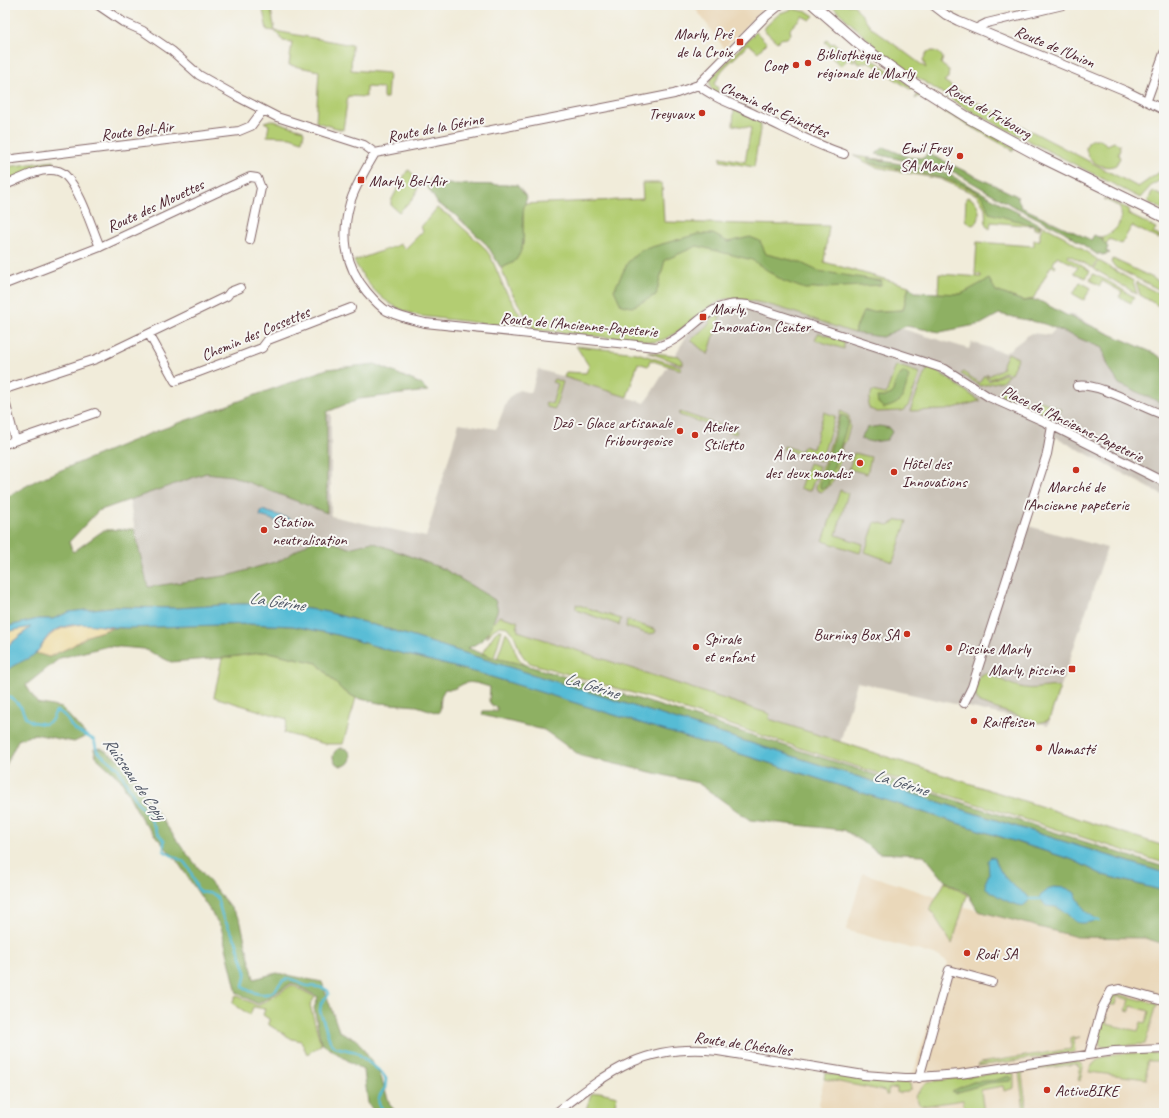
<svg xmlns="http://www.w3.org/2000/svg" width="1169" height="1118" font-family="Caveat,sans-serif">
  <style>
    .built { fill: #ead8ba }
    .industrial { fill: #cac3b8 }
    .green { fill: #b3cd72; stroke: #7e764e }
    .forest { fill: #8eb064; stroke: #6c6848 }
    .sand { fill: #eeda9e; stroke: #9c7c64 }
    .water { fill: #57bcd5; stroke: #506e80 }
    .lines { fill: none; stroke-linecap: round; stroke-linejoin: round }
    .stream { stroke: #57bcd5; stroke-width: 2.5 }
    .minor-casing { stroke: #846768; stroke-width: 10 }
    .major-casing { stroke: #846768; stroke-width: 12 }
    .minor { stroke: #fff; stroke-width: 8 }
    .major { stroke: #fff; stroke-width: 10 }
    .poi-dot { fill: #c8321e; stroke: #f6f6f2; stroke-width: 1.5 }
    .labels { text-anchor: middle; stroke-width: 4; stroke-linejoin: round; paint-order: stroke }
    .poi-label { font-size: 16px; fill: #4a1f2b; stroke: #f6f6f2; text-anchor: start }
    .street-label { font-size: 16px; fill: #4a1f2b; stroke: #f6f6f2 }
    .water-label { font-size: 17px; font-style: italic; fill: #4f5666; stroke: #f6f6f2 }
  </style>
  <rect width="100%" height="100%" fill="#f6f6f2"/>
  <filter id="ink" filterUnits="userSpaceOnUse"><feTurbulence type="fractalNoise" baseFrequency=".025" numOctaves="2"/><feDisplacementMap in="SourceGraphic" scale="8" xChannelSelector="R" yChannelSelector="G"/><feConvolveMatrix kernelMatrix="1 2 1 2 8 2 1 2 1" color-interpolation-filters="sRGB"/></filter>
  <filter id="wash" filterUnits="userSpaceOnUse"><feTurbulence type="fractalNoise" baseFrequency=".012" numOctaves="4" result="noise"/><feDisplacementMap in="SourceGraphic" scale="16" xChannelSelector="R" yChannelSelector="G"/><feGaussianBlur stdDeviation="0.9" result="paint"/><feColorMatrix in="noise" values="0 0 0 0 0 0 0 0 0 0 0 0 0 0 0 0 0 1.4 0 .05"/><feComposite in="paint" operator="in"/></filter>
  <g filter="url(#wash)">
    <rect width="100%" height="100%" fill="#f1ecda"/>
    <!-- built -->
    <path class="built" d="M693,5H766L724,48Z
      M863,873L978,911L1077,937L1145,938L1164,944V1113H820L819,1104L826,1069L904,1078L914,1071L948,963L938,956L846,930Z"/>
    <!-- industrial -->
    <path class="industrial" d="M755,299L862,334L903,329L969,349L971,342L1005,353L1031,333L1050,335L1070,313L1164,366V496L1056,437L1025,525L1107,548L1048,725L857,682L840,743L769,719L770,714L518,631L516,621L499,616L495,622L384,588L146,589L129,498L251,445L331,413V516L426,537L459,423L496,429L508,398L519,390L531,393L538,369L645,403L708,302Z"/>
    <!-- green -->
    <path class="green" d="M262,5H270L275,31L352,45L351,70L389,73L387,98H383V88L366,87V97L348,96L343,130L316,122L319,71L289,65L292,42L283,41L275,31L267,30Z
      M831,5H854L872,28L926,68L923,60L927,52C934,50 939,51 943,58L941,64L949,70L948,78L944,81L974,101L1138,187L1164,169V178L1152,185L1140,198L969,110L915,76L879,50Z
      M793,9L808,12L814,16L810,20L802,16L790,29L791,34L787,38L780,39L777,42L763,29L780,13Z
      M756,32L767,43L758,52L749,44L725,67L714,84L718,88L717,91L726,96L725,99C717,94 706,90 711,78Z
      M827,40L832,44L834,43L849,55L851,52L854,53V62L848,59L841,66L831,57L835,52L825,42Z
      M856,54L863,57L866,55L920,92V96L915,99L918,93L912,89L911,90L868,61L860,64L856,62Z
      M945,108L1014,147V150L1012,152L1011,149L945,112Z
      M734,109L761,123L754,167L720,161L721,157L745,162L751,128L733,125Z
      M271,120L303,130L304,133L302,141L290,137L267,136L269,125L264,122Z
      M1094,139H1100L1107,145L1114,142L1119,144L1120,150L1118,154L1120,158L1116,165C1103,171 1086,161 1086,147L1089,141Z
      M854,156L885,160L869,158L867,160L871,163L943,178L963,185L1035,225L1039,227L1040,225H1042L1040,229H1034V226L991,222L990,229L986,226L985,208L977,195L940,179L875,167Z
      M54,161V166H44L5,182V167Z
      M409,170C428,188 412,199 399,212L391,205V201L407,171Z
      M642,183H662L664,222L829,226L824,262L909,286L903,310L863,312L854,333C819,322 762,297 727,299C722,299 717,303 713,305C692,316 679,337 655,342L534,330L509,288L501,268L514,262L523,244V204L643,199Z
      M1152,191L1164,197V210L1148,202Z
      M968,197C978,201 981,211 978,221L973,225L970,224L965,220L966,198Z
      M1105,198L1129,209L1128,214L1156,228L1153,233L1160,236L1159,239L1132,226L1121,244L1109,239L1106,246L1103,242V239L1098,237C1111,237 1126,223 1120,209C1117,204 1109,202 1104,199Z
      M437,208L451,217L484,247L491,257L505,290L529,329L420,316C386,307 371,291 354,261L401,244L405,249L423,231L421,227Z
      M1044,226L1065,237L1098,260L1093,268L1069,255L1068,257L1090,271L1086,278L1074,273L1078,267L1057,256L1053,264L1056,265L1055,267L1051,266L1033,299L1023,301L996,291H969L961,294H938L939,274L981,277V275L975,274L977,242L1034,246V240H1040V232Z
      M1113,259L1153,278L1164,286V292L1116,268L1112,263Z
      M1099,261L1133,281L1137,294L1094,269Z
      M1093,274L1108,281L1134,297L1131,303L1119,297L1122,292L1102,281L1100,286L1090,280Z
      M1080,282L1091,288L1084,300L1073,294Z
      M1136,282L1164,296V309L1140,295Z
      M721,313L708,355L691,340L710,323L709,321Z
      M819,333L844,341V349L815,340L817,335Z
      M576,346L637,353L682,367L681,370L650,360L648,366L638,363L627,397L564,377L566,372L586,373L589,366Z
      M647,352L679,356L683,361V365Z
      M1008,353L1018,358L1011,373L1004,372L991,379L988,378L986,375L988,374L989,376L1003,368L1002,366Z
      M896,365L920,373L908,406L902,411L877,412L870,409L868,405L872,391L886,394Z
      M929,367C947,376 963,390 980,401L946,410L910,411L924,375Z
      M963,372L980,383L984,375L989,381L1004,374L1009,375L1002,381L981,386L961,374Z
      M554,379L563,382L555,409L547,407L545,404L546,402L552,404L558,384L552,382Z
      M1002,391H1007L1034,407L1039,400L1062,410L1051,420L1002,398L1000,393Z
      M841,411L849,416L850,427L845,443H843L841,449L842,450C838,465 836,486 821,492L817,490L816,487Z
      M680,412L737,431L736,434L679,415Z
      M824,412L835,416L821,461L783,449L784,446L801,451L803,446L813,449Z
      M854,453L871,457L867,474L849,469Z
      M809,463L819,466L811,489L808,491L800,488Z
      M840,490L848,493L836,535L863,544L860,553L823,541Z
      M898,520L907,521L893,562L865,552L875,522L889,525Z
      M576,604L621,619L619,625L579,611L576,609Z
      M499,616L517,621L518,631L770,714L769,719L1164,846V863L836,760L646,697L530,663C515,652 520,639 508,627L500,626L493,630L487,638L493,621L495,622Z
      M627,620L656,630L655,633L648,634L626,627Z
      M499,630H502L494,658L482,653L495,633Z
      M506,632C517,643 511,655 526,665L497,659Z
      M268,652L317,663L342,690L356,698L343,744H325L284,733L287,719L214,697L222,658Z
      M986,673C999,678 1011,686 1025,688C1037,690 1048,685 1060,687L1049,720L1039,723L979,703L974,692L980,675Z
      M945,882L967,895L952,944L930,909Z
      M292,985L315,997L310,1005L321,1045L307,1054L301,1041L292,1039L269,1025V1019L263,1015L265,1009L253,1007L250,1015L232,1003L236,995L258,1006Z
      M1118,994L1157,1004L1158,1006L1156,1008L1145,1044L1102,1047C1094,1039 1101,1027 1104,1018L1108,1017L1106,1024L1138,1031L1141,1022L1146,1023L1149,1011L1131,1006L1130,1011L1126,1010L1130,1000L1117,996L1115,1005H1108L1113,995Z
      M1080,1037L1074,1039L1075,1052L978,1066L980,1063L1071,1049V1038Z
      M1153,1053L1164,1054V1061H1147V1079L1089,1072C1096,1048 1133,1054 1153,1053Z
      M1076,1061L1079,1062L1083,1067L1080,1081L1078,1080L1080,1072L1079,1067L1075,1064L1023,1072L1022,1075L1027,1111L1026,1113H1015L1024,1111L1019,1073L1021,1069Z
      M1010,1071L1014,1074V1088L1004,1091L1003,1086L981,1090L984,1113H965L963,1100L923,1106L919,1104L915,1096L927,1082Z
      M825,1073L854,1078L907,1082L910,1084L911,1088L908,1092L897,1093V1088L888,1089V1095H886L885,1091L824,1079Z
      M600,1092L617,1096L613,1113H585L591,1094Z"/>
    <!-- forest -->
    <path class="forest" d="M884,147L908,157L924,158L927,153L1017,196L1021,207L1091,240L1094,235L1103,239V242L1108,247L1106,251L1110,253L1102,255L1099,253L1098,255L1063,231L1011,205L954,172L876,154Z
      M868,158L937,171L952,176L1040,225V227L989,213C987,209 986,202 983,198C971,180 895,168 871,163L867,160Z
      M436,178L440,184L517,185L527,198C517,218 531,242 515,261C512,264 505,266 501,268L487,245L453,213L438,204L427,186L431,179Z
      M698,234H713L728,242L750,237L760,241L766,254L799,262L818,271L882,281L881,285L805,289L783,281L752,260L697,246L665,260L656,295L632,307L621,305L614,290L628,262L641,250Z
      M989,279L996,291L1023,301L1038,300L1066,315L1156,354L1164,360V404L1119,384L1109,368L1102,348L1045,324L999,314L981,324L940,332L906,326L882,337L854,333L863,312L903,310L909,286L915,292L961,294Z
      M375,364L421,384L428,391L359,399L327,412V513L232,476L206,473L98,511L69,542L73,552L104,530L134,529L148,587L231,575L281,560L318,537L349,548L372,542L444,569L495,600L498,609C489,632 490,638 468,648L494,658L526,665L645,701L1164,867V873L385,628L323,611L272,604H236L179,608L110,607L69,612L53,619H38L5,627V498L37,480L146,435L327,369Z
      M904,372L909,376C904,394 904,404 884,408L878,403L877,397H884L892,394L897,378Z
      M841,415L847,417L848,423L828,485L823,489L820,488V484Z
      M880,426L889,428L892,432L887,440L872,442L860,439L867,428Z
      M249,624L293,626L338,635L385,649L482,674L766,762L1073,860L1103,875L1164,891V944L1145,938L1077,937L978,911L968,894L945,881L924,855L879,853L844,830L750,820L698,783L581,756L544,730L482,715L483,711H497V707L492,706L489,701L490,687C482,685 471,680 463,684C455,688 455,690 445,689L441,696L440,710L438,713L417,706L379,703L356,698L342,690L317,663L268,652L222,658L171,662L144,649L108,646L60,658L26,685L37,703L62,708L87,736L74,742L35,734L18,740L5,767V672L10,667L36,653L49,657L72,646L87,636L112,628Z
      M101,748L133,769L138,785L183,849L240,919L254,979L277,973L322,982L339,1031L357,1040L380,1074L390,1105L397,1113H375L368,1103L364,1071L321,1043L314,1008L318,997L292,983L258,1004L237,993L221,927L177,861L142,820L121,780L96,757L94,749Z
      M333 757a9 9 0 1 1 18 0a9 9 0 1 1-18 0Z
      M1009,1076L1012,1078L1011,1081L989,1083L955,1093L952,1091L973,1082L996,1080Z"/>
    <!-- sand -->
    <path class="sand" d="M90,623L112,628L87,636L72,646L49,657L36,653C54,627 59,628 90,623Z
      M32,626L5,648V632Z"/>
    <!-- water -->
    <path class="water" d="M262,510L291,519L289,525L260,516Z
      M236,604H272L323,611L385,628L1164,873V891L1103,875L1073,860L766,762L482,674L385,649L338,635L293,626L249,624L127,628C101,628 71,616 49,635C44,640 41,648 36,653C27,661 14,663 5,672V648L31,627L5,632V627L38,619H53L69,612L110,607L178,608Z
      M991,857L995,858C1000,876 1012,886 1028,896L1029,901L1023,906C1009,904 997,896 986,888L985,883L989,874L988,860Z
      M1054,887L1066,888L1074,892L1085,911L1095,918L1094,921C1070,928 1075,916 1058,908C1055,906 1050,907 1046,906L1039,897L1050,888Z"/>
    <g class="lines">
      <!-- stream -->
      <path class="stream" d="M5,694L14,700L21,707L26,718L32,722L45,724L51,721L56,711C67,713 67,723 74,729C80,734 87,735 94,740L97,751L118,768L137,802L149,816L157,832L164,841V851L184,862L190,870L197,888L201,892L213,894L217,897L222,915L236,941L246,972L243,987C251,993 267,998 275,990C279,986 281,979 288,979C296,978 300,986 308,986C315,987 323,986 328,991L329,994L321,1003L320,1011L330,1041L335,1047L356,1052L382,1073L386,1079L385,1088C376,1099 376,1105 388,1113
        M1026,899H1043
        M1092,919L1099,921"/>
    </g>
  </g>
  <g filter="url(#ink)">
    <g class="lines">
      <!-- minor casing -->
      <g class="minor-casing">
        <path id="minor" d="M98,5L123,22L143,31L172,51L199,75L236,96L277,117L364,145L375,153
          M933,5L946,15L958,21L1126,91L1164,110
          M977,28L987,23L1063,5
          M698,85C715,99 736,105 756,115C785,128 813,144 844,154
          M1147,100L1164,53
          M375,153C366,169 355,186 350,203C341,235 345,266 367,292C373,299 379,306 387,311C399,317 412,320 425,323L656,347C694,338 703,298 748,305L945,369L989,397L1041,420L1164,482
          M375,153L674,94L698,85L763,19L780,5
          M5,160L239,131L251,126L263,110
          M5,185C19,180 36,169 51,170C56,170 62,172 65,175C81,191 91,226 100,247
          M5,284L100,247L250,177L257,178L261,188L250,240
          M149,334L175,381L262,348L268,340L351,308
          M1077,386C1098,382 1142,408 1164,415
          M5,389L96,359L227,296L230,292L240,288
          M5,401L15,440
          M5,444L95,413
          M964,703L972,687L1047,454L1052,426
          M1089,1054L1102,1008L1111,991L1120,989L1159,1000
          M919,1078L949,970L992,982
          M556,1113C611,1070 645,1043 718,1051L864,1075L905,1078L960,1074L1114,1051L1164,1049"/>
      </g>
      <!-- major casing -->
      <g class="major-casing">
        <path id="major" d="M814,5L860,45L910,81L967,117L1043,158L1164,217"/>
      </g>
      <!-- minor -->
      <use href="#minor" class="minor"/>
      <!-- major -->
      <use href="#major" class="major"/>
    </g>
  </g>
  <!-- markers -->
  <g class="poi-dot">
    <rect x="736" y="38" width="8" height="8" rx="2"/>
    <circle cx="808" cy="63" r="4"/>
    <circle cx="796" cy="65" r="4"/>
    <circle cx="702" cy="113" r="4"/>
    <circle cx="960" cy="156" r="4"/>
    <rect x="357" y="176" width="8" height="8" rx="2"/>
    <rect x="699" y="313" width="8" height="8" rx="2"/>
    <circle cx="680" cy="431" r="4"/>
    <circle cx="695" cy="435" r="4"/>
    <circle cx="860" cy="463" r="4"/>
    <circle cx="1076" cy="470" r="4"/>
    <circle cx="894" cy="472" r="4"/>
    <circle cx="264" cy="530" r="4"/>
    <circle cx="907" cy="634" r="4"/>
    <circle cx="696" cy="647" r="4"/>
    <circle cx="949" cy="648" r="4"/>
    <rect x="1068" y="665" width="8" height="8" rx="2"/>
    <circle cx="974" cy="721" r="4"/>
    <circle cx="1039" cy="748" r="4"/>
    <circle cx="967" cy="953" r="4"/>
    <circle cx="1047" cy="1090" r="4"/>
  </g>
  <g class="labels">
    <!-- poi labels -->
    <g class="poi-label">
      <text x="732" y="39" text-anchor="end">Marly, Pré<tspan x="732" dy="18">de la Croix</tspan></text>
      <text x="816" y="60">Bibliothèque<tspan x="816" dy="18">régionale de Marly</tspan></text>
      <text x="788" y="71" text-anchor="end">Coop</text>
      <text x="694" y="119" text-anchor="end">Treyvaux</text>
      <text x="952" y="153" text-anchor="end">Emil Frey<tspan x="952" dy="18">SA Marly</tspan></text>
      <text x="369" y="186">Marly, Bel-Air</text>
      <text x="711" y="314">Marly,<tspan x="711" dy="18">Innovation Center</tspan></text>
      <text x="672" y="428" text-anchor="end">Dzô - Glace artisanale<tspan x="672" dy="18">fribourgeoise</tspan></text>
      <text x="703" y="432">Atelier<tspan x="703" dy="18">Stiletto</tspan></text>
      <text x="852" y="460" text-anchor="end">À la rencontre<tspan x="852" dy="18">des deux mondes</tspan></text>
      <text x="902" y="469">Hôtel des<tspan x="902" dy="18">Innovations</tspan></text>
      <text x="1076" y="492" text-anchor="middle">Marché de<tspan x="1076" dy="18">l'Ancienne papeterie</tspan></text>
      <text x="272" y="527">Station<tspan x="272" dy="18">neutralisation</tspan></text>
      <text x="899" y="640" text-anchor="end">Burning Box SA</text>
      <text x="704" y="644">Spirale<tspan x="704" dy="18">et enfant</tspan></text>
      <text x="957" y="654">Piscine Marly</text>
      <text x="1064" y="675" text-anchor="end">Marly, piscine</text>
      <text x="982" y="727">Raiffeisen</text>
      <text x="1047" y="754">Namasté</text>
      <text x="975" y="959">Rodi SA</text>
      <text x="1055" y="1096">ActiveBIKE</text>
    </g>
    <!-- street labels -->
    <g class="street-label">
      <text transform="translate(1055 46) rotate(23)" y="6">Route de l'Union</text>
      <text transform="translate(775 109) rotate(24)" y="6">Chemin des Epinettes</text>
      <text transform="translate(989 110) rotate(30)" y="6">Route de Fribourg</text>
      <text transform="translate(435 127) rotate(-11)" y="6">Route de la Gérine</text>
      <text transform="translate(137 130) rotate(-7)" y="6">Route Bel-Air</text>
      <text transform="translate(155 205) rotate(-25)" y="6">Route des Mouettes</text>
      <text transform="translate(579 324) rotate(5)" y="6">Route de l'Ancienne-Papeterie</text>
      <text transform="translate(255 333) rotate(-23)" y="6">Chemin des Cossettes</text>
      <text transform="translate(1073 423) rotate(26)" y="6">Place de l'Ancienne-Papeterie</text>
      <text transform="translate(743 1043) rotate(8)" y="6">Route de Chésalles</text>
    </g>
    <!-- water labels -->
    <g class="water-label">
      <text transform="translate(277 601) rotate(8)" y="6">La Gérine</text>
      <text transform="translate(592 685) rotate(17)" y="6">La Gérine</text>
      <text transform="translate(135 778) rotate(55)" y="6">Ruisseau de Copy</text>
      <text transform="translate(901 782) rotate(17)" y="6">La Gérine</text>
    </g>
  </g>
  <!-- margin -->
  <rect width="1169" height="1118" fill="none" stroke="#f6f6f2" stroke-width="20"/>
</svg>
